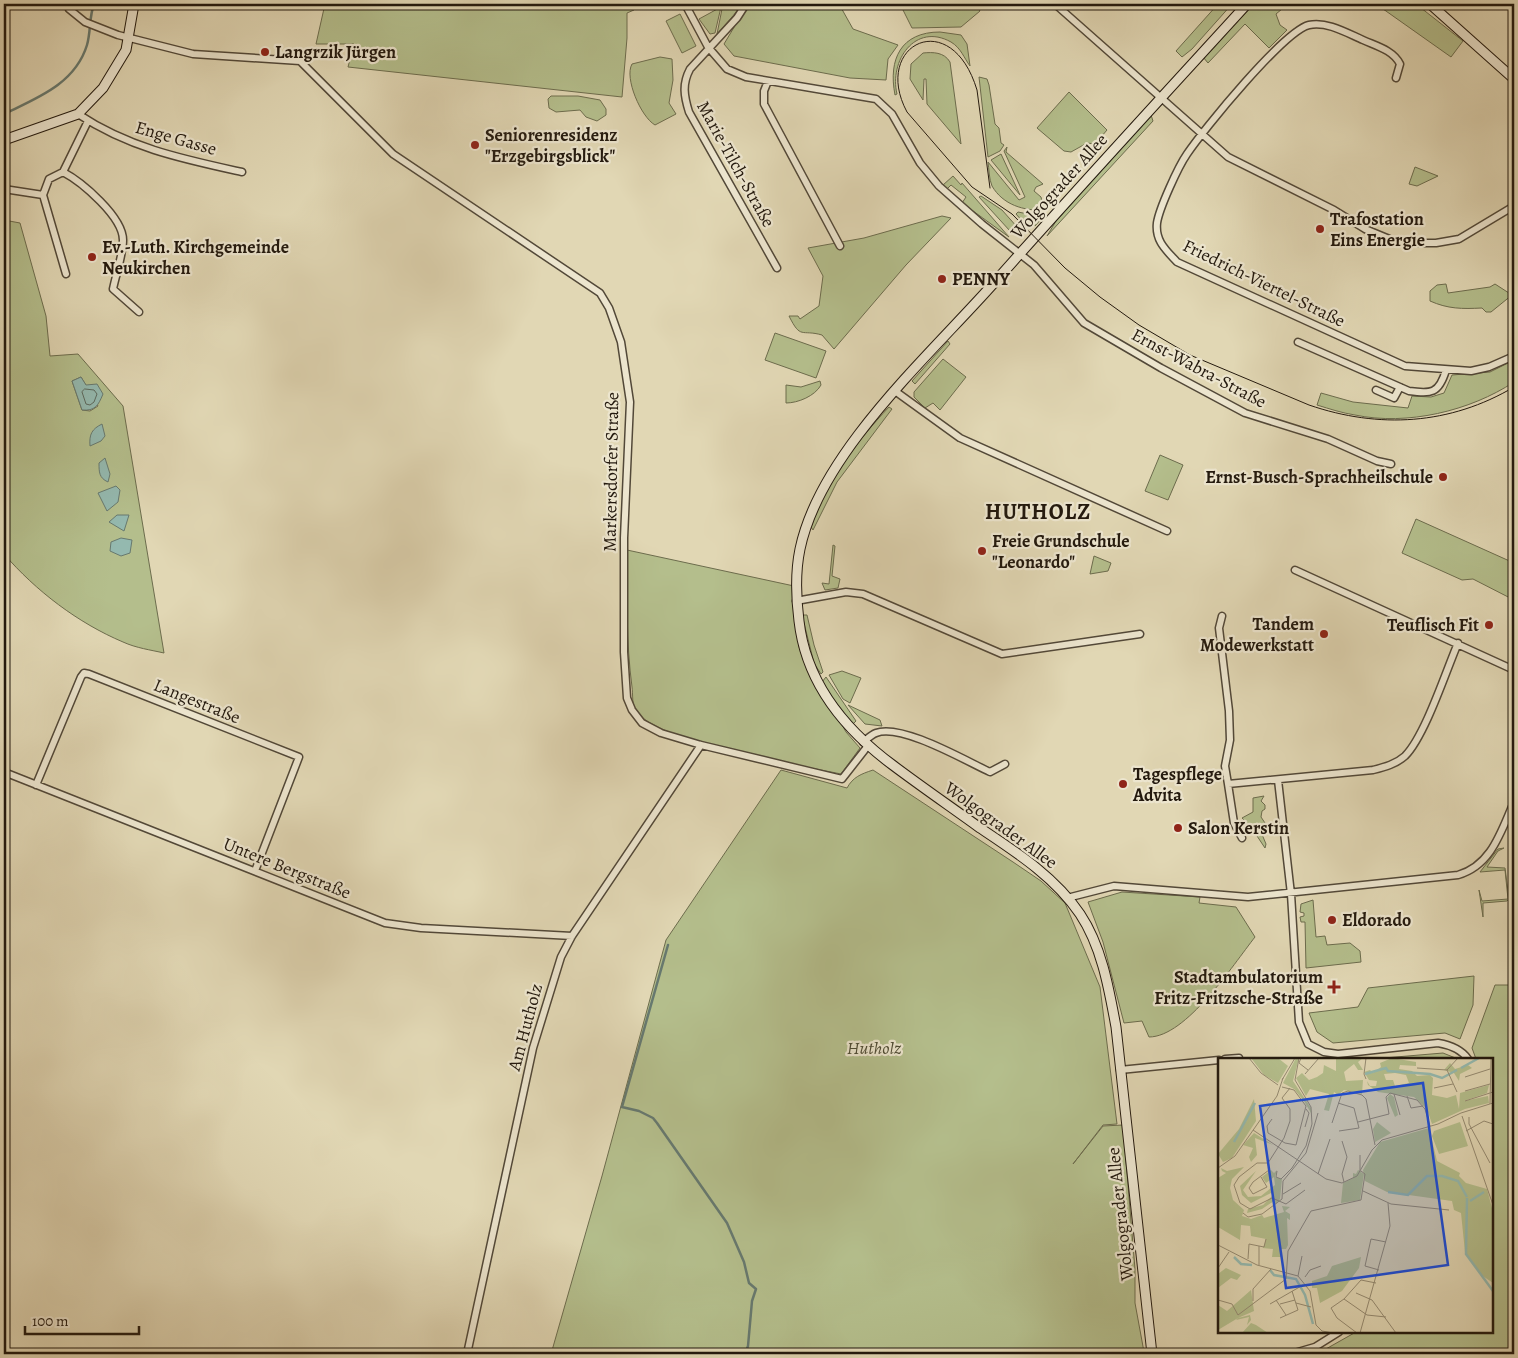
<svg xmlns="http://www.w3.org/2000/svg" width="1518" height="1358" font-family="Alegreya,serif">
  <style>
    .green { fill: #b4be8c; stroke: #6c6c4d; fill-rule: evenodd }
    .water { fill: #94b9af; stroke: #67796f }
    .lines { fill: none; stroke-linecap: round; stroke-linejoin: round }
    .shore { stroke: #5c695e; stroke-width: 1 }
    .stream { stroke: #67796f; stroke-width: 2.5 }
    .minor-casing { stroke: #524838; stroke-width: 9 }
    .secondary-casing { stroke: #23190e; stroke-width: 11 }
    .minor { stroke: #ece5ce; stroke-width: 6 }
    .secondary { stroke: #ece5ce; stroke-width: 9 }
    .tram { stroke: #23190e; stroke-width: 1 }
    .poi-dot { fill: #8f2418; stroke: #ece5ce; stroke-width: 2 }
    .labels { text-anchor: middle; stroke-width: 4.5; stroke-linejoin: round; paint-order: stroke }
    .poi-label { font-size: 18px; font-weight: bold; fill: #23190e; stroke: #ece5ce; text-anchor: start }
    .street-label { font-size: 18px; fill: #23190e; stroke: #ece5ce }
    .park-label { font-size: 18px; font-style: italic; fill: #4e4b34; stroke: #ece5ce }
    .district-label { font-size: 22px; font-weight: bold; letter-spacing: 1px; fill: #23190e; stroke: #ece5ce }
    .inset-river { fill: none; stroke: #94b9af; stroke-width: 2.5 }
    .inset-road { fill: none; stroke: #958b72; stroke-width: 1 }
    .view { fill: #1d4ed8; fill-opacity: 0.15; stroke: #1d4ed8; stroke-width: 2.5 }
    .inset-edge { fill: none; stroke: #23190e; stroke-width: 2.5 }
  </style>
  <rect width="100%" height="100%" fill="#e1d7b4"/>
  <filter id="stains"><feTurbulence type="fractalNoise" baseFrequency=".004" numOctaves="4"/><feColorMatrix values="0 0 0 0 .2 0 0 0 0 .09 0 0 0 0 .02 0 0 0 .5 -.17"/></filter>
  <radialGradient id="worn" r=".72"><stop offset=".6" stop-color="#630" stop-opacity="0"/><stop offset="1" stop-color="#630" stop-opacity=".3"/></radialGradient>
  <!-- green -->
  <path class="green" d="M325,4H631L634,10L627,13V38L622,97L348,67L354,44H316Z
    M723,4H741L739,9L717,34Z
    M748,4H839L853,29L898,45L888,59L886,80L850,78L734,56L724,44Z
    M900,4H976L980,11L961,27L912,28Z
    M1218,4H1232L1192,49L1182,57L1176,51Z
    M1254,4H1288L1276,14L1280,25L1287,30L1269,48L1245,24L1208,63L1203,57Z
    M1376,4H1416L1463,41L1451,57Z
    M721,7L715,33L710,34L699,19Z
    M680,14L696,46L682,53L666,21Z
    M940,32L961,35L967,44L970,66C964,58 961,48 951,42C915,22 889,61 897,94L895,95C888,59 901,32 940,32Z
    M923,53C933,52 944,52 950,62L961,144L927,104L926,79H924L923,100L910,79L911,64Z
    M660,57L672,59L673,80L669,103L676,114L655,125C641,117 624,78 632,64Z
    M979,77L987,79L989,85L995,124L999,128L1001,143L1004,145L1000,151L988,157Z
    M1069,92L1107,130L1095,144L1087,143L1071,152L1064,151L1037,128Z
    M551,96H578L600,100L606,109V115L597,121L586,117L580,110L556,112L549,108L548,99Z
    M1151,115L1153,121L1047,236L1056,221Z
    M1007,147L1006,152L1043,184L1036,187L1034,191L1041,197L1044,210C1024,211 1003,205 992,186C989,179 989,169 988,162L1019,200L1025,197L1004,151Z
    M1001,154L1020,195L991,160Z
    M1415,167L1438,176L1417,186L1409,184Z
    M953,176L961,185L962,183L1009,237L962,203L966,197L951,185L947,189L943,185Z
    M981,196L1002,210L1018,228L1017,230L1010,231L979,197Z
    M1018,212L1043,217L1035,226L1028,220L1024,223L1016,214Z
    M942,216L951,218L906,265L834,349L822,335C801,329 801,340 789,316H798L800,319L819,306L823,276L808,248L864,238Z
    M4,220L20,223L46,316L50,356L78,354L123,406L164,653C151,650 136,648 123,642C78,623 36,591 4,554ZM81,377L98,406L90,411L82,410L72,381Z
    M1446,284L1448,293L1490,287L1495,284L1512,295L1491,312H1486L1482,308C1462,309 1448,309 1430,301V291L1437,285Z
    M775,333L826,351L816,378L765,360Z
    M948,341L950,344L915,384L912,381Z
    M943,359L966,377L940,410L933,403L925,408L914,397V392Z
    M1514,360V382C1470,411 1407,426 1355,415C1342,413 1330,409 1317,405L1321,393L1353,402L1408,408L1412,396L1431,397L1444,393L1452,375L1490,372Z
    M820,381L821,385C815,396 798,403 786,403V385L801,387Z
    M889,407L892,409L837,482L813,530L811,527C827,481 856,442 889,407Z
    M1160,455L1183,465L1168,500L1145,491Z
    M1416,519L1514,563V600L1473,579L1462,580L1402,553Z
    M833,545L835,546L832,576L840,579L838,588L825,590L822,583L829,584Z
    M627,550L794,586L799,647L846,732L860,748L841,774C799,765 657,743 635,710C632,705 633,694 632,687C626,642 627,596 627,550Z
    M1094,556L1111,563L1108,571L1090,574Z
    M802,615H807L814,645L823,672L821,674L814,663Z
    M842,671L861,678L850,703L843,699L829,675Z
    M826,677L856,721L853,724L837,706L822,682Z
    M848,705L880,720L882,726L865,724Z
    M781,770L847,788C853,777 861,774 873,770L1013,862L1041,881L1065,903L1100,987L1117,1124L1103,1125L1073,1164L1103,1126L1123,1125L1135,1269V1303L1144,1352L1143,1354C1118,1354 1090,1350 1066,1354H551L602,1176L666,940Z
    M1264,796L1261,801L1265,805V809L1262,811L1261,817L1265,823L1261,832L1266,844L1265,848L1257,836L1259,830L1252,828L1242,818L1253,812V798Z
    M1504,848L1498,851L1487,867L1505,868L1509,899L1507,901L1483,903V917L1479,890L1482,901L1508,899L1505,870L1480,872L1498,849Z
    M1122,892L1200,897L1199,903L1236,907L1255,937C1233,965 1186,1037 1149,1037L1142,1021L1124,1023L1103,942L1088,902Z
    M1313,900L1316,937L1325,936L1327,945L1350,943L1360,951L1361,962L1306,968L1305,922H1301L1300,917L1304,916V913L1300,912L1301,904Z
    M1474,976L1473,1005L1460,1039L1445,1033L1333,1043L1317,1032L1309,1013L1358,1007L1368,988Z
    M1514,980V1354H1317L1356,1332H1492V1059H1476L1472,1048L1495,985H1511Z
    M1443,1053L1458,1059H1372Z"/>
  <!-- water -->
  <path class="water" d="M81,377L86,385L97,384L103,394C98,406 95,411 82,410L72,381Z
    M102,424L105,436L101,441L90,446C89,434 92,429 102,424Z
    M105,458L110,474L108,482C99,478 99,472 99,463Z
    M116,486L120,490L118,502L107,511L98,493Z
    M117,515H129L124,531L109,522Z
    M121,538L132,540L130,553L121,556L110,551L111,542Z"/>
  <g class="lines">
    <!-- shore -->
    <path class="shore" d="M85,389L94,390L97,394L94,402L90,405L86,404L82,392Z"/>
    <!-- stream -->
    <path class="stream" d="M4,114C37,98 75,84 87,45C91,31 89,17 94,4
      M668,945L622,1107L639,1111L653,1118L657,1123L727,1223L744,1262L749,1283L756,1289L752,1301L748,1346L745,1354"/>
    <!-- minor casing -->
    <g class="minor-casing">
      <path id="minor" d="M68,4L69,9L85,22L118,35L193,54L300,61L393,154L600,293L609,308L621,342L630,402L624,538V652L627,698L632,710L642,723L661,733L701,745L842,779L867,747
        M685,4L708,47L727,69L746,77L876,99L892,114L920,163L939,186L982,224L1034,265L1084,323L1161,368L1245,413L1328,439L1377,461L1391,464
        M746,4L737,18L690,69C682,84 684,96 689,112L777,268
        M997,4H998
        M1055,4L1228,157L1334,210L1365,229L1399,243H1436L1459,239L1514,206
        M1396,78L1400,64C1393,50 1376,46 1363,40C1347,33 1327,21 1309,25C1284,31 1203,130 1187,154C1178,167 1159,209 1157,223C1155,241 1166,250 1177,262L1405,366L1471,371L1489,367L1514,356
        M768,81L764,91V104L840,246
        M78,114C129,148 183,159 242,172
        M63,172C82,182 123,217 123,240C123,255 116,274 113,289L139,312
        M4,189L43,195
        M43,195L49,179L63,172L88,121
        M43,195L66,274
        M1298,342L1409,391C1431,394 1439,394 1446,370
        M1376,390L1394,398L1400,387
        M895,391L960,438L1167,531
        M1295,570L1514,670
        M796,601L846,592L863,594L1002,654L1140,634
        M1222,616L1219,628L1229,711L1230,740L1225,766L1228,784L1373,770C1385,767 1396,764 1405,756C1425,736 1446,671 1458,643
        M863,742C867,739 871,735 876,733C901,723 966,761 990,772L1005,764
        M4,772L385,923L421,928L572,936
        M1278,780L1291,894L1299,1022L1308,1044L1324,1052L1338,1054L1438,1043C1450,1045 1461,1049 1468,1059
        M1228,784L1234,823L1242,838
        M36,785L81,677L84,673L89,674L299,757L255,871
        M1067,898L1114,886L1248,897L1458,875C1492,865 1501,831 1514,802
        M1225,1059L1239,1058
        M1120,1070L1219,1060
        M467,1354L533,1048L561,957L572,936L701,745
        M1291,1354L1315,1347L1339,1332"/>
    </g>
    <!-- secondary casing -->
    <g class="secondary-casing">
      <path id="secondary" d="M1430,4L1514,79
        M4,140L78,114L103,88L126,50L134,4
        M1152,1354L1116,1027C1109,989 1102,947 1080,914C1055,877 1016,852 980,828C951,807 922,787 894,766C845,730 806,683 799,621C796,597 795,573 800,549C820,453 929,356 993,284C1077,189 1162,97 1247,4"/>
    </g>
    <!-- minor -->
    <use href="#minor" class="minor"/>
    <!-- secondary -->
    <use href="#secondary" class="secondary"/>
    <!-- tram -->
    <path class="tram" d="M990,188L977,90C951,4 871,45 907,112L972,187L1012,214L1065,268L1100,297L1139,325L1190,355L1309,405C1379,429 1450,425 1514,387"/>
  </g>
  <!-- markers -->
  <g class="poi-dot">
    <circle cx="265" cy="52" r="5"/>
    <circle cx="475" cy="145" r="5"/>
    <circle cx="1320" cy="229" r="5"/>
    <circle cx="92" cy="257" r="5"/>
    <circle cx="942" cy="279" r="5"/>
    <circle cx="1443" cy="477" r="5"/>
    <circle cx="982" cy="551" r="5"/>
    <circle cx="1489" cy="625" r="5"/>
    <circle cx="1324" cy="634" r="5"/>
    <circle cx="1123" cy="784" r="5"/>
    <circle cx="1178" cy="828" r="5"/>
    <circle cx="1332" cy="920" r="5"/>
    <path d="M1331.5 979.5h5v5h5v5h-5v5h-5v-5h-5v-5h5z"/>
  </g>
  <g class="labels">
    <!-- poi labels -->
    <g class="poi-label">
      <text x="275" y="58">Langrzik Jürgen</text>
      <text x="485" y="141">Seniorenresidenz<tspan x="485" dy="21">"Erzgebirgsblick"</tspan></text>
      <text x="1330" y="225">Trafostation<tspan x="1330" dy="21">Eins Energie</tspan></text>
      <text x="102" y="253">Ev.-Luth. Kirchgemeinde<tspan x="102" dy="21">Neukirchen</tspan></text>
      <text x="952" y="285">PENNY</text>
      <text x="1433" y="483" text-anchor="end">Ernst-Busch-Sprachheilschule</text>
      <text x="992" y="547">Freie Grundschule<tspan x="992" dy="21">"Leonardo"</tspan></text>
      <text x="1314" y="630" text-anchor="end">Tandem<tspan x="1314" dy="21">Modewerkstatt</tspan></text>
      <text x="1479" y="631" text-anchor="end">Teuflisch Fit</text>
      <text x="1133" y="780">Tagespflege<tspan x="1133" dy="21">Advita</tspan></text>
      <text x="1188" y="834">Salon Kerstin</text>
      <text x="1342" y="926">Eldorado</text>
      <text x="1323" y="983" text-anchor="end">Stadtambulatorium<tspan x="1323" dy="21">Fritz-Fritzsche-Straße</tspan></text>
    </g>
    <!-- street labels -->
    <g class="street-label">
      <text transform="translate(176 138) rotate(16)" y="6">Enge Gasse</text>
      <text transform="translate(736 164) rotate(61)" y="6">Marie-Tilch-Straße</text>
      <text transform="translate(1059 186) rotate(-48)" y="6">Wolgograder Allee</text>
      <text transform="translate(1264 283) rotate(26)" y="6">Friedrich-Viertel-Straße</text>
      <text transform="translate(1199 368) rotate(28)" y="6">Ernst-Wabra-Straße</text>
      <text transform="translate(611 472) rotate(-89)" y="6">Markersdorfer Straße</text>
      <text transform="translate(197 701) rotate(22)" y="6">Langestraße</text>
      <text transform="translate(1001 825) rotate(36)" y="6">Wolgograder Allee</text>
      <text transform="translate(287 868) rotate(22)" y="6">Untere Bergstraße</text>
      <text transform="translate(525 1027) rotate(-75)" y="6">Am Hutholz</text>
      <text transform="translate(1120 1214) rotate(-96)" y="6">Wolgograder Allee</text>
    </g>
    <!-- park labels -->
    <g class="park-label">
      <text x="874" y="1054">Hutholz</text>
    </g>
    <!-- district labels -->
    <g class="district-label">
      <text x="1038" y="519">HUTHOLZ</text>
    </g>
  </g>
  <!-- overview -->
  <g transform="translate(1218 1058)">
    <rect width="275" height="275" fill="#e1d7b4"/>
    <path d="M33,0H60L70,8L60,25L46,17ZM78,0H81L75,23L93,50L94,65L93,55L86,43L76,31L65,25ZM118,0H145L140,4L145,12H140L136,6L126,14L128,23L145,22L144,36L126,32L120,37L116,34L111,53L106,52L111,36L92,31L88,38L78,20L84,15L91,22L99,19L105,15L106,7L118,13ZM174,0L198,4V8L182,7L181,11L194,13L199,18L212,17L215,20L214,37L229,40L238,37L241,51L242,35L271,27L269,35L246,43L270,38L271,45L247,51L214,66L209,51L196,39L160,34L150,27L149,23L152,28H158L159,23L151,22L146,14L152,12L155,15L163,9L162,5ZM177,15L188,17L191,25L177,28L175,22H168L166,16ZM232,5L237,11L250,7L254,10L242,16L241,23L236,15L226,12ZM172,36L176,39L180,57L177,59L169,40ZM36,41L38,63L14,100L5,104L0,96L21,71ZM159,64L173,75L157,84L155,71ZM242,64L250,88L221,96L214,78L216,73ZM211,70L219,103L242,115L241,118L248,125L269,131L275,154V225L262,216L247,194L243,155L236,152L234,143L169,134L147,123L145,112L162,84ZM36,75L55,87L37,80L39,97L33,104L31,99L35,90L25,87ZM26,109L14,121L12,130L15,142L26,152L24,158L33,161L44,157L46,160L66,154L64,148L72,149L67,153L72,156V162L69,160L70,187L68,191H63V199H54L55,191L45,190L48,181L33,178L32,168L23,167L22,182L0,169V120L8,115L4,113L3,110L9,113ZM53,112L56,115L59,112L57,119L64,121L62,141L58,146L56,143L44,151L29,155L30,151L45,147L55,137L53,135L33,145L24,137L22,128L38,113L25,132L30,139L43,138L57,127L56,119L48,125L44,119ZM140,112L146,116L142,142L123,145L125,125L135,120V115L138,116ZM143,199L141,210L124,233L102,245L99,230H94V223L109,218L114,208ZM8,210L23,217L19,222L13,220L0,230V216ZM33,232L36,253L20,260L32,257L33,262L29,267L31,259L18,262L20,260L0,272V247L9,253ZM33,265L38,267L50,275H24Z" fill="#b4be8c" fill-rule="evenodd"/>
    <path class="inset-river" d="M243,10L261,0M147,16L168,10L170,13L212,16L224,20L239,12M16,84L37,45M170,134L190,137L209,118H224L240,123L249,139M249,140L248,196L275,233M252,143L266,134M16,199L23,206L34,207M52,212L56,217L78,221L87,237L95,266"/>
    <path class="inset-road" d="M31,0L43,15L60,27M83,0L81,5L90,12M148,0L146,16L148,21M199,10L229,12L240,0M229,12L239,34M87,16L101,0M247,19L272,11M64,22L77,0M216,30L235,26M247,33L272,26M176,36L182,57M189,38L193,50L205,48M247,43L275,34M120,45L136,50L141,70L121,73M272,46L273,0M244,58L275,147M251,59V66L272,105M54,61L49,68L50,75L67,85L78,87L88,48L76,32L64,29M140,64L171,56L168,39L172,35L199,42L207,51L212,68M114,65L124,35L130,33L144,37L148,41L157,87M87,69L91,55L88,51M35,72L108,121L124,125L139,118L154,92L164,82L220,66L243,55L275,45M248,73L266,63L275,66M124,83L129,99L124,116L126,124M50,105H39L21,119L16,127L22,145L32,151L54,140L68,146L87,132M50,105L66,80L72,63V51L64,40L72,30M0,110L17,98L59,38L65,20M59,113L58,119L63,121L74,110L88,88L94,66L93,49L77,22L81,0M142,114V97M100,116L112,81M43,119L49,129L35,136L31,130L35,124L51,112L50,105M145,133L173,146L231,152M65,136L83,125M25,155L30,159L44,156L64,141L65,123L88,95L100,55M0,187L39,207L80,218L92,233L98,267L104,273L115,275M30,201L31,186L46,189L48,181M41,207V188M0,210L11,194M161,212L147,208L153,181L168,184M80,218L84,198M87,219L92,212L103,208M138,235L154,242M126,241L149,257L168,259M0,242L14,246L20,257L68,221L70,193L93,153L143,142L147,116L143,113M58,242L68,257M154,242L178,275M35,243V231L53,211M78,245L93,249M52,246L85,227M62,246L77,242M113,250L126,241L143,222L158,225M113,250L119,260L139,275M62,260L80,252L74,233M142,275L172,168L170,145"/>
    <path class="view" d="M205,25L230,207L68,230L42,48Z"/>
    <rect width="275" height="275" class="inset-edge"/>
  </g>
  <!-- margin -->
  <rect width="1518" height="1358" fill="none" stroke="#e1d7b4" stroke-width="20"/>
  <rect x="5" y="5" width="1508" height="1348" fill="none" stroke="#23190e" stroke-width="2.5"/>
  <rect x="10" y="10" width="1498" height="1338" fill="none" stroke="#23190e"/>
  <!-- scale -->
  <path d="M25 1326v8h114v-8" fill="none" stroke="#23190e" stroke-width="2.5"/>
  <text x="32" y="1326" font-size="15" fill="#23190e" stroke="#ece5ce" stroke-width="4" paint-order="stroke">100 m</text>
  <rect width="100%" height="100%" filter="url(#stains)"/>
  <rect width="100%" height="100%" fill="url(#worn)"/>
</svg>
